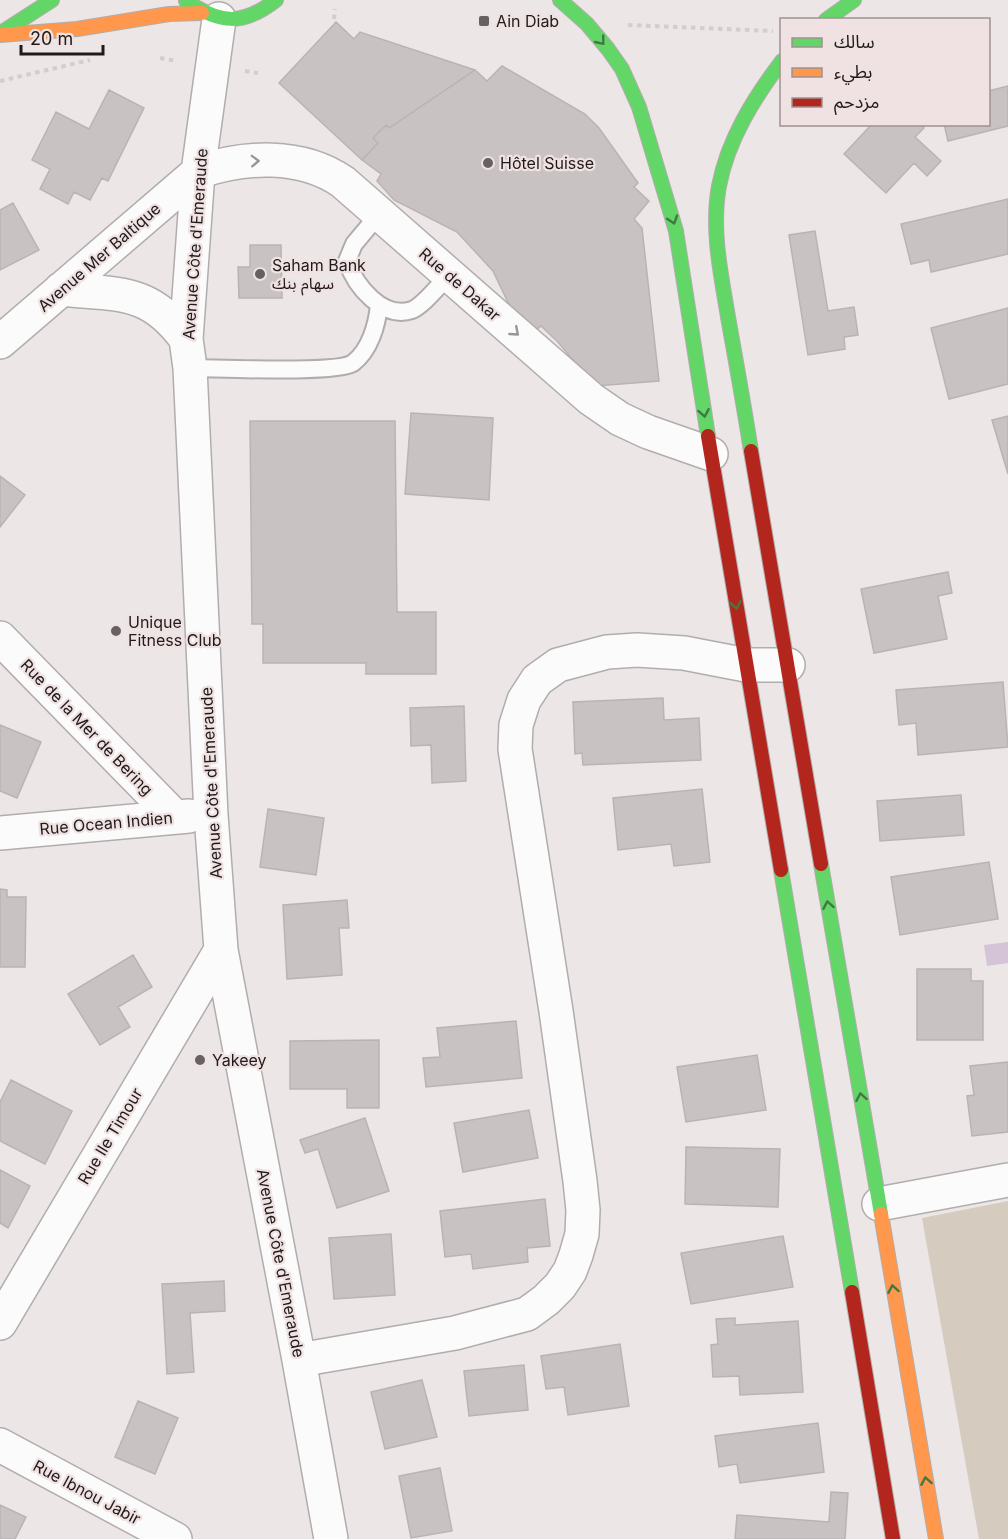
<svg xmlns="http://www.w3.org/2000/svg" width="1008" height="1539" font-family="Inter,'Noto Sans Arabic',sans-serif">
  <style>
    .green { fill: #d5cbbe }
    .water { fill: #d5c4d8 }
    .building { fill: #c8c3c2; stroke: #b9b4b3; stroke-width: 1.5 }
    .lines { fill: none; stroke-linecap: round; stroke-linejoin: round }
    .lane-casing { stroke: #b2adad; stroke-width: 20 }
    .street-casing { stroke: #b2adad; stroke-width: 36 }
    .fast-casing { stroke: #b2adad; stroke-width: 16 }
    .slow-casing { stroke: #b2adad; stroke-width: 16 }
    .jam-casing { stroke: #b2adad; stroke-width: 16 }
    .path { stroke: #d0cece; stroke-width: 4; stroke-dasharray: 4.5 4.5; stroke-linecap: butt }
    .lane { stroke: #fcfbfb; stroke-width: 16 }
    .street { stroke: #fcfbfb; stroke-width: 33 }
    .fast { stroke: #63d668; stroke-width: 14 }
    .slow { stroke: #ff974d; stroke-width: 14 }
    .jam { stroke: #b3261e; stroke-width: 14 }
    .oneway { stroke: #427842 }
    .oneway2 { stroke: #999696 }
    .poi-dot { fill: #676262; stroke: #f0e2e2; stroke-width: 2 }
    .labels { text-anchor: middle; stroke-width: 4.5; stroke-linejoin: round; paint-order: stroke }
    .poi-label { font-size: 16px; fill: #201b1b; stroke: #f0e2e2; text-anchor: start }
    .street-label { font-size: 16px; fill: #201b1b; stroke: #f0e2e2 }
  </style>
  <rect width="100%" height="100%" fill="#ece6e6"/>
  <!-- green -->
  <path class="green" d="M1008,1201V1539H979L922,1218Z"/>
  <!-- water -->
  <path class="water" d="M1008,942V963L987,966L984,945Z"/>
  <!-- building -->
  <path class="building" d="M336,22L354,39L360,32L475,70L389,128L386,125L373,138L378,143L362,160L279,83Z
    M502,66L585,114L599,128L638,183L634,187L649,201L634,219L642,228L659,381L595,386L557,341L541,326L536,330L513,313L493,271L457,232L394,200L377,181L381,174L362,160L378,143L373,138L386,125L389,128L475,70L487,81Z
    M1008,86V126L948,141L944,124H988V91Z
    M109,90L144,108L108,181L102,178L90,200L74,192L68,204L40,189L50,169L32,160L56,112L89,129Z
    M872,124H921L924,128L915,137L941,161L927,176L914,163L886,193L844,154Z
    M1008,199V254L931,272L929,260L911,264L901,224Z
    M13,203L39,250L0,270V210Z
    M815,231L828,311L854,307L858,335L844,337L845,349L808,355L789,235Z
    M250,245H281L282,298H239L238,267H250Z
    M1008,308V384L949,399L931,328Z
    M411,413L493,418L489,500L405,494Z
    M1008,416V474L992,420Z
    M250,421H395L397,612H436V674H366V663H263V624H252Z
    M0,476L25,495L0,527Z
    M948,572L952,593L938,596L947,639L874,653L861,589Z
    M1003,682L1008,747L918,755L916,723L899,725L896,690Z
    M663,698L664,720L699,718L701,760L583,765L582,753L575,754L573,702Z
    M464,706L466,781L432,783L431,745L411,746L410,708Z
    M0,725L41,742L17,798L0,791Z
    M702,789L710,862L674,866L671,844L618,850L613,798Z
    M961,795L964,835L880,841L877,801Z
    M268,809L324,818L316,875L260,867Z
    M989,862L998,919L900,935L891,877Z
    M0,889L7,890V897H26L25,967H0Z
    M347,900L349,928H339L342,975L287,979L283,905Z
    M133,955L152,987L118,1007L130,1027L100,1045L68,994Z
    M917,969H971V981H983V1040H917Z
    M516,1021L522,1078L426,1087L423,1058L440,1057L437,1028Z
    M379,1040V1108H347V1089H290V1041Z
    M757,1055L766,1110L686,1122L677,1067Z
    M1008,1062V1132L972,1136L967,1096L974,1095L970,1066Z
    M11,1080L72,1111L45,1164L0,1141V1102Z
    M529,1110L538,1158L463,1172L454,1123Z
    M365,1118L389,1191L337,1208L318,1149L305,1153L300,1140Z
    M686,1147L780,1149L778,1207L685,1204Z
    M0,1170L30,1186L8,1228L0,1223Z
    M545,1199L550,1246L527,1248L528,1262L473,1269L471,1254L445,1257L440,1211Z
    M391,1234L395,1295L334,1299L329,1238Z
    M783,1236L793,1287L691,1304L681,1253Z
    M224,1281L225,1311L190,1313L194,1372L167,1374L162,1284Z
    M735,1318V1325L798,1321L803,1392L740,1395L739,1376L713,1377L711,1345L718,1344L716,1319Z
    M620,1344L629,1406L568,1415L564,1387L546,1389L541,1356Z
    M524,1365L528,1410L469,1416L464,1371Z
    M422,1380L437,1437L385,1449L371,1392Z
    M138,1401L178,1418L155,1474L115,1457Z
    M818,1423L824,1472L740,1483L737,1464L719,1467L715,1436Z
    M440,1468L452,1531L411,1538L399,1476Z
    M831,1492L848,1493L845,1539H735L737,1515L829,1522Z
    M0,1505L26,1517L15,1539H0Z"/>
  <g class="lines">
    <!-- lane casing -->
    <g class="lane-casing">
      <path id="lane" d="M380,213L354,244L347,261C355,286 383,320 412,310C423,306 441,283 449,275
        M190,368C217,368 337,374 353,363C370,350 377,325 379,305"/>
    </g>
    <!-- street casing -->
    <g class="street-casing">
      <path id="street" d="M219,19L198,172L186,339L190,368L211,815L221,950L299,1360L331,1539
        M61,289C117,295 149,288 186,339
        M0,342L198,172C245,156 301,153 343,182L591,399L620,419L648,432L711,454
        M0,638L174,816
        M0,833L189,816
        M879,1204L1008,1180
        M0,1323L221,950
        M299,1360L455,1333L527,1314L546,1300L560,1286L570,1271L576,1255L582,1234L583,1210L580,1181L556,1011L515,749L516,725L524,700L537,680L558,665L607,652L637,650L684,653L746,665H788
        M0,1445L175,1539"/>
    </g>
    <!-- fast casing -->
    <g class="fast-casing">
      <path id="fast" d="M560,0L587,24L608,49L622,69L639,107L676,231L708,436
        M186,1C220,24 243,26 276,0
        M826,20L854,0
        M1,33L52,0
        M751,451C744,406 736,362 728,317C721,274 711,230 719,186C728,139 754,98 782,61
        M821,864L881,1214
        M781,870L852,1292"/>
    </g>
    <!-- slow casing -->
    <g class="slow-casing">
      <path id="slow" d="M0,35L77,29L169,14L202,13
        M881,1214L936,1539"/>
    </g>
    <!-- jam casing -->
    <g class="jam-casing">
      <path id="jam" d="M708,436L781,870
        M751,451L821,864
        M852,1292L893,1539"/>
    </g>
    <!-- path -->
    <path class="path" d="M334,19L335,9
      M628,25L773,31
      M160,58L177,61
      M245,71L258,73
      M0,81L90,60"/>
    <!-- lane -->
    <use href="#lane" class="lane"/>
    <!-- street -->
    <use href="#street" class="street"/>
    <!-- fast -->
    <use href="#fast" class="fast"/>
    <!-- slow -->
    <use href="#slow" class="slow"/>
    <!-- jam -->
    <use href="#jam" class="jam"/>
  </g>
  <!-- one-way arrows -->
  <defs><path id="oneway-chevron" d="M-2-3.5L2.5 0L-2 3.5" fill="none" stroke-width="1.6" stroke-linecap="round" stroke-linejoin="round" transform="scale(1.5)"/></defs>
  <g class="oneway">
    <use href="#oneway-chevron" transform="translate(601 41) rotate(51)"/>
    <use href="#oneway-chevron" transform="translate(673 220) rotate(72)"/>
    <use href="#oneway-chevron" transform="translate(704 413) rotate(80)"/>
    <use href="#oneway-chevron" transform="translate(736 605) rotate(81)"/>
    <use href="#oneway-chevron" transform="translate(828 905) rotate(-100)"/>
    <use href="#oneway-chevron" transform="translate(861 1097) rotate(-100)"/>
    <use href="#oneway-chevron" transform="translate(893 1289) rotate(-100)"/>
    <use href="#oneway-chevron" transform="translate(926 1481) rotate(-100)"/>
  </g>
  <g class="oneway2">
    <use href="#oneway-chevron" transform="translate(255 161) rotate(-2)"/>
    <use href="#oneway-chevron" transform="translate(515 332) rotate(41)"/>
  </g>
  <!-- markers -->
  <g class="poi-dot">
    <rect x="478" y="15" width="12" height="12" rx="3"/>
    <circle cx="488" cy="163" r="6"/>
    <circle cx="260" cy="274" r="6"/>
    <circle cx="116" cy="631" r="6"/>
    <circle cx="200" cy="1060" r="6"/>
  </g>
  <g class="labels">
    <!-- poi labels -->
    <g class="poi-label">
      <text x="496" y="27">Ain Diab</text>
      <text x="500" y="169">Hôtel Suisse</text>
      <text x="272" y="271">Saham Bank<tspan x="272" dy="18">سهام بنك</tspan></text>
      <text x="128" y="628">Unique<tspan x="128" dy="18">Fitness Club</tspan></text>
      <text x="212" y="1066">Yakeey</text>
    </g>
    <!-- street labels -->
    <g class="street-label">
      <text transform="translate(195 244) rotate(-86)" y="6">Avenue Côte d'Emeraude</text>
      <text transform="translate(99 257) rotate(-41)" y="6">Avenue Mer Baltique</text>
      <text transform="translate(460 284) rotate(41)" y="6">Rue de Dakar</text>
      <text transform="translate(87 727) rotate(46)" y="6">Rue de la Mer de Bering</text>
      <text transform="translate(211 783) rotate(-93)" y="6">Avenue Côte d'Emeraude</text>
      <text transform="translate(106 823) rotate(-5)" y="6">Rue Ocean Indien</text>
      <text transform="translate(110 1136) rotate(-59)" y="6">Rue Ile Timour</text>
      <text transform="translate(281 1263) rotate(79)" y="6">Avenue Côte d'Emeraude</text>
      <text transform="translate(87 1492) rotate(28)" y="6">Rue Ibnou Jabir</text>
    </g>
  </g>
  <!-- legend -->
  <rect x="780" y="18" width="210" height="108" fill="#f0e2e2" stroke="#9d9292" stroke-width="1.5"/>
  <rect x="792" y="38" width="30" height="9" fill="#63d668" stroke="#9d9292" stroke-width="1.5"/>
  <text x="834" y="48" font-size="18" fill="#201b1b">سالك</text>
  <rect x="792" y="68" width="30" height="9" fill="#ff974d" stroke="#9d9292" stroke-width="1.5"/>
  <text x="834" y="78" font-size="18" fill="#201b1b">بطيء</text>
  <rect x="792" y="98" width="30" height="9" fill="#b3261e" stroke="#9d9292" stroke-width="1.5"/>
  <text x="834" y="108" font-size="18" fill="#201b1b">مزدحم</text>
  <!-- scale -->
  <path d="M21 45v9h82v-9" fill="none" stroke="#201b1b" stroke-width="3"/>
  <text x="30" y="45" font-size="18" fill="#201b1b" stroke="#f0e2e2" stroke-width="4.5" paint-order="stroke">20 m</text>
</svg>
